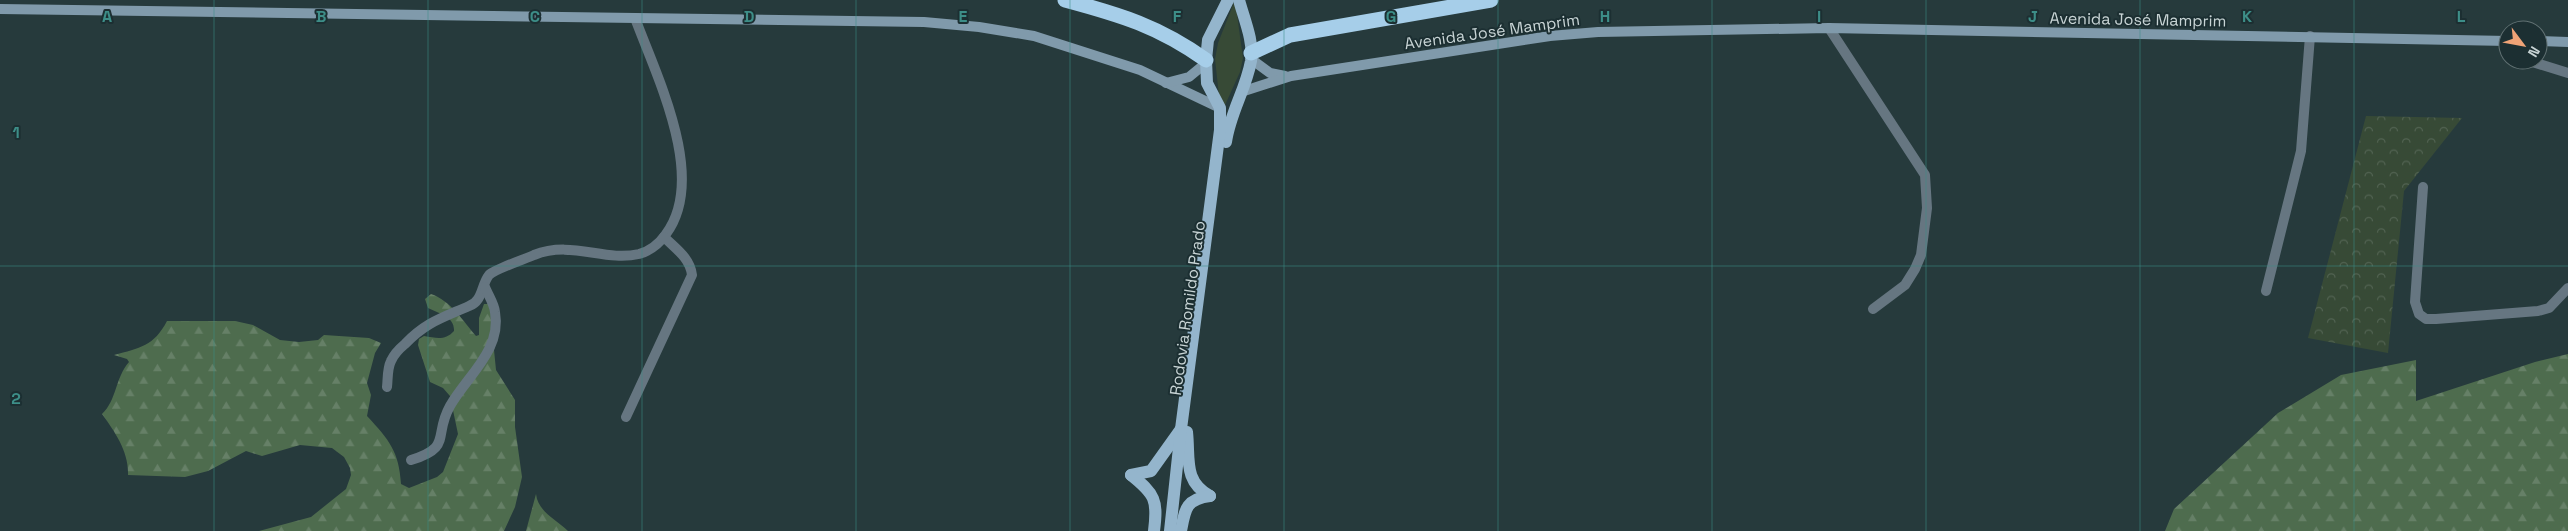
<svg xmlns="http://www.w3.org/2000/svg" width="2568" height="531" font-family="'Space Grotesk',sans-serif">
	<defs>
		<pattern id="forest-firs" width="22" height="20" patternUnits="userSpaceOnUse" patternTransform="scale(1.25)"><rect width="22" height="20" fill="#4e6c4e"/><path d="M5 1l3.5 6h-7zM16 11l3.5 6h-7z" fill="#668067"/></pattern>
		<pattern id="park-crowns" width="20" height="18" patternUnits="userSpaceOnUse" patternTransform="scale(1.25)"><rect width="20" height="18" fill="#374a36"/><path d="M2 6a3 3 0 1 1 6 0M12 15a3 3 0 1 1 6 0" fill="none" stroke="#526352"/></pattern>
	</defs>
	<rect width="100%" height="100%" fill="#263a3c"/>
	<path fill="#374a36" d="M1235 0 1243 58 1240 72 1221 114 1215 59 1218 43Z"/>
	<g fill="url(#forest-firs)">
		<path d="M431 294C450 300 464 322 476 336L479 335V318L484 304H488L500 316 494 350 496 370 515 400V427L522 477 515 507 504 531H259L311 517 346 489 351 475 350 468 344 457 332 448 300 445 262 456 246 451 208 471 185 477 128 475C129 452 115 432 102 414 117 400 115 378 129 362L127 359 114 355C140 348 154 346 167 321H235L253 325 280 340 299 342 318 340 324 335 369 338 381 343 375 353 367 383 371 395 367 416C389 440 399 451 401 484L409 488 437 477 443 472 458 434 450 396 443 388 430 382 418 345 419 339 424 336C436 338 445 341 454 331 455 317 440 314 428 308L425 299Z"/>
		<path d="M2568 354V531H2165L2174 509 2278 413 2341 375 2416 360V401L2535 362Z"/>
		<path d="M536 494C538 512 556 519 568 531H526Z"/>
	</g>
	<path fill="url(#park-crowns)" d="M2366 116 2462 118 2404 191 2388 353 2308 338Z"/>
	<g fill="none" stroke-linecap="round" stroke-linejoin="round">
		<g stroke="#667681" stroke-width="10">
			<path d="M1829 28 1925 175 1927 208 1921 255 1915 269 1905 285 1873 309"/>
			<path d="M2526 60 2568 73"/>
			<path d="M2423 187 2415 302 2419 314 2426 319H2436L2538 311 2549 308 2568 288"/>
			<path d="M2266 291 2301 151 2310 36"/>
			<path d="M387 387C388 379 387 369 391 361 394 354 399 349 405 344 426 322 442 318 469 306 483 301 481 285 489 275 495 269 525 259 534 255 572 240 604 262 639 254 650 251 659 244 666 234 708 178 656 75 635 18"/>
			<path d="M626 417 692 275C690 258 676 249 664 237"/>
			<path d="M411 460C453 447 433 436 450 406 467 376 502 350 495 312 494 303 488 295 485 287"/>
		</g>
		<g stroke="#809aab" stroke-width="10">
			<path d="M0 9 924 22 979 27 1034 36 1140 70 1220 108"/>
			<path d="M2538 41 2568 42"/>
			<path d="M1251 59 1270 73 1285 76"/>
			<path d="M1166 83 1189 77 1206 63"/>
			<path d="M1241 92 1291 76 1550 36 1598 32 1829 28 2508 41"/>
		</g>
		<g stroke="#94b5cc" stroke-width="12">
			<path d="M1226 142C1230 113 1246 89 1251 61 1254 41 1244 19 1239 0"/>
			<path d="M1187 432C1190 459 1183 481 1210 496"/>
			<path d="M1131 475 1151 471 1181 429"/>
			<path d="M1131 475C1155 494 1158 500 1154 531"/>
			<path d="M1170 531 1181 429 1220 130V108L1207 83 1206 60 1208 40 1228 0"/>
			<path d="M1181 531C1185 509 1186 499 1210 496"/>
		</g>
		<g stroke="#a6cee9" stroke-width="15">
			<path d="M1065 0C1121 15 1158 26 1206 60"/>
			<path d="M1251 53 1290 35 1491 0"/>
		</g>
	</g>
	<path fill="none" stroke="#3d8e88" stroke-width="1" stroke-opacity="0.55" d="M214 0V531M428 0V531M642 0V531M856 0V531M1070 0V531M1284 0V531M1498 0V531M1712 0V531M1926 0V531M2140 0V531M2354 0V531M0 266H2568"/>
	<g text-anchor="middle" stroke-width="4" stroke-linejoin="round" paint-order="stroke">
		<g font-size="16" fill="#c8d4d5" stroke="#1c2f32">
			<text transform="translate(2138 19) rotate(1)" y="6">Avenida José Mamprim</text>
			<text transform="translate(1492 31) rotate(-8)" y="6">Avenida José Mamprim</text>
			<text transform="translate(1187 308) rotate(-82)" y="6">Rodovia Romildo Prado</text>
		</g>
	</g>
	<g font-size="16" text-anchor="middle" font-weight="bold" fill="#3d8e88" stroke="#1c2f32" stroke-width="4" stroke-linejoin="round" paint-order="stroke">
		<text x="107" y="22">A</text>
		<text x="321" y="22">B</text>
		<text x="535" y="22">C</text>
		<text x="749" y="22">D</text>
		<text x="963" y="22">E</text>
		<text x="1177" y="22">F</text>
		<text x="1391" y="22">G</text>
		<text x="1605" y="22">H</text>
		<text x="1819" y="22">I</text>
		<text x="2033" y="22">J</text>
		<text x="2247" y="22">K</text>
		<text x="2461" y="22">L</text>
		<text x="16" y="138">1</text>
		<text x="16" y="404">2</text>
	</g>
	<g transform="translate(2523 45) rotate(122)"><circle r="24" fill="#1c2f32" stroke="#617173"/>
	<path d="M0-4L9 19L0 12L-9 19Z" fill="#efa377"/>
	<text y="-8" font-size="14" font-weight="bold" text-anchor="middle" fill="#c8d4d5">N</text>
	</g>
</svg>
